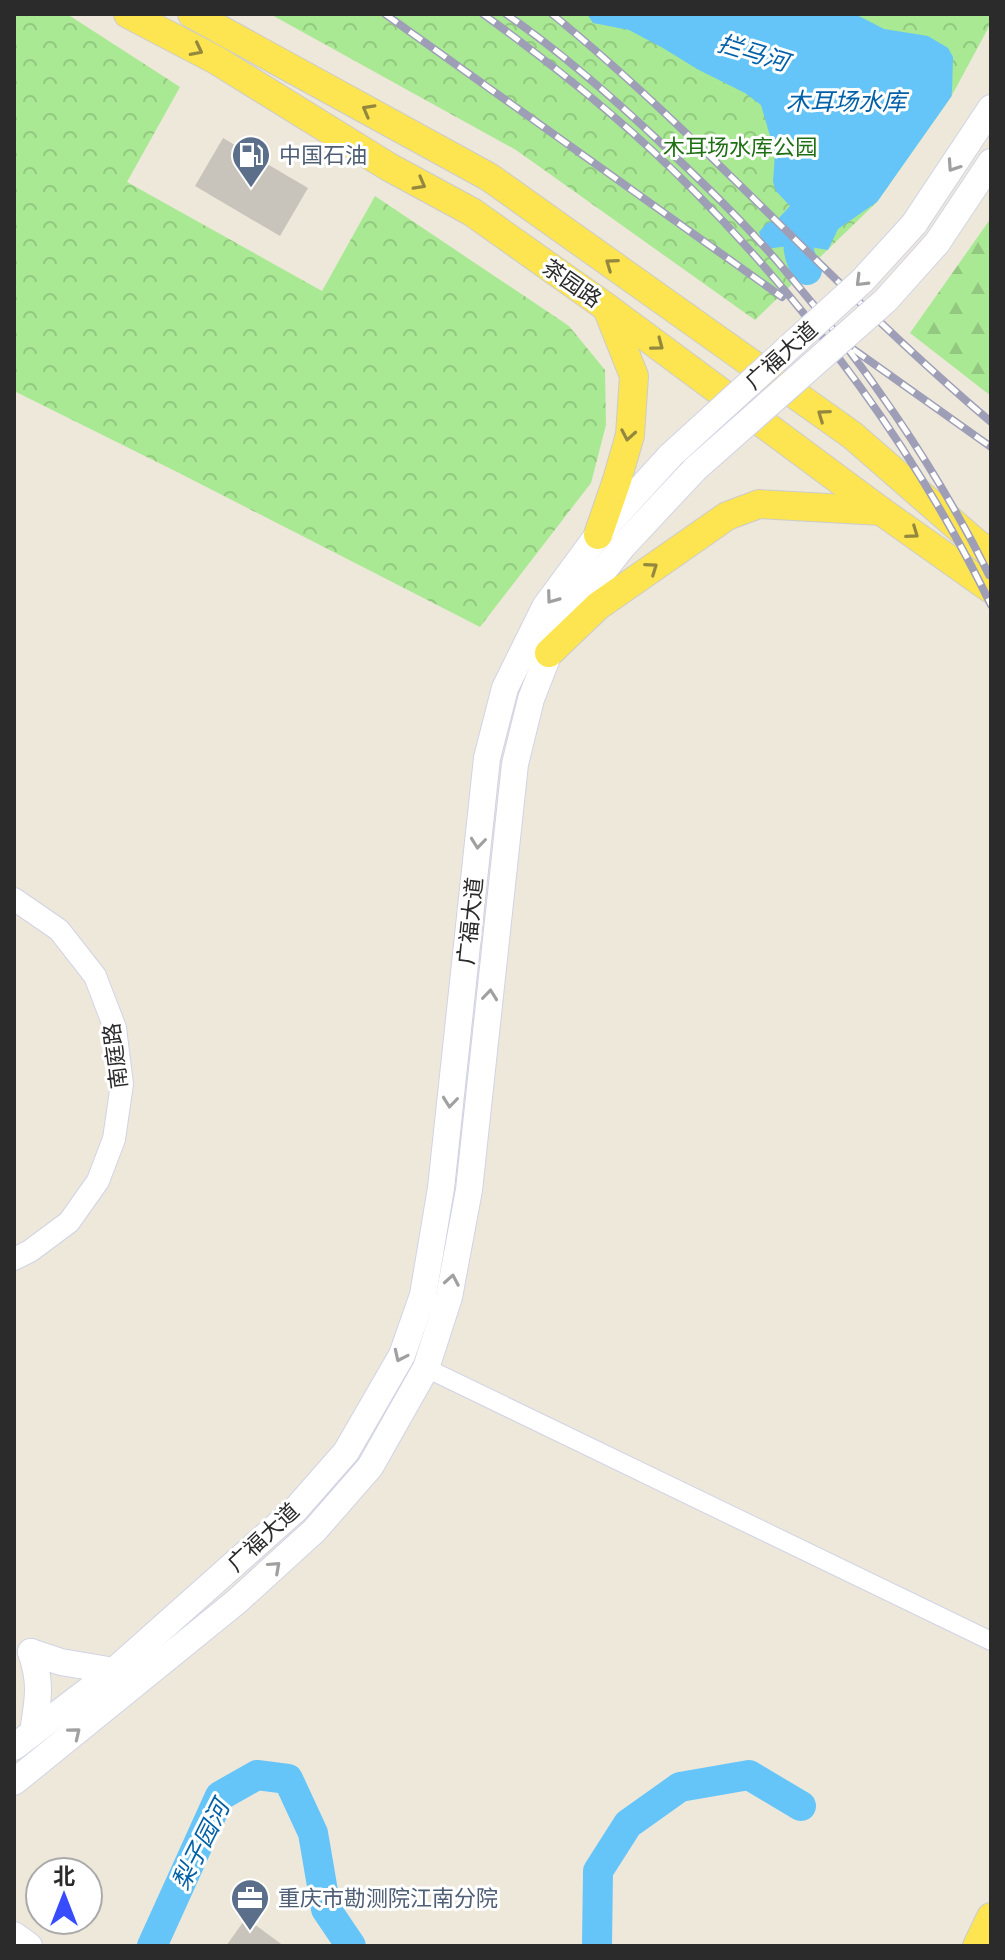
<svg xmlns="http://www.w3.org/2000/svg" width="1005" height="1960" font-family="Jost,'Noto Sans SC',sans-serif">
	<defs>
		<pattern id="forest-firs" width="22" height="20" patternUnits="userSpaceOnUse" patternTransform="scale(2)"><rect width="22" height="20" fill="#a9e993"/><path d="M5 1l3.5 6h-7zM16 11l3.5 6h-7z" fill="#92c87f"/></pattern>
		<pattern id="park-crowns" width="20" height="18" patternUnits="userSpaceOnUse" patternTransform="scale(2)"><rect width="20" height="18" fill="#a9e993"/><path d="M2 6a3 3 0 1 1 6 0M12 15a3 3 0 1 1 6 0" fill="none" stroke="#92c87f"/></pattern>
	</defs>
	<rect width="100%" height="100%" fill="#eee8db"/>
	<path fill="url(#forest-firs)" d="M991 218V396L910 333Z"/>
	<g fill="url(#park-crowns)">
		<path d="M14 14H67L180 87 127 182 322 291 375 196 569 326 605 370 606 425 591 483 480 627 181 474 14 391Z"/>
		<path d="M270 14H991V23L951 97 877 202 755 320 516 150Z"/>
	</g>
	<path fill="#65c5f9" d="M587 14H855L884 29 928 36 948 48 953 57 952 92 951 97 877 202 838 229 828 250 798 245 765 249 759 232 767 223 777 220 790 206 776 191 773 182 775 153 761 105 745 93 697 69 663 48 629 30 593 23Z"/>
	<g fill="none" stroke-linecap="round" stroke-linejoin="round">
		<g stroke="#65c5f9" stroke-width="30">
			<path d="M807 270C791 246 801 231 808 205"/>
			<path d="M152 1946 220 1796 257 1775 288 1779 313 1833 326 1909 351 1946"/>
			<path d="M597 1946 598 1871 628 1824 680 1787 749 1775 801 1806"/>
		</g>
	</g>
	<g fill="#c9c4bb">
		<path d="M223 138 308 188 280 236 195 186Z"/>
		<path d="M246 1918 284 1946H226Z"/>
	</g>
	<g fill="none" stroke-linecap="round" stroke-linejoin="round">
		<g stroke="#d1d3e5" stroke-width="20">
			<path id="minor" d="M426 1368 991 1641"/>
		</g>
		<g stroke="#d1d3e5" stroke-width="24">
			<path id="tertiary" d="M14 899 59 930 95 976 115 1028 122 1084 114 1139 98 1181 69 1222 30 1251 14 1259"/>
		</g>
		<g stroke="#d1d3e5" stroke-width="28">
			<g id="secondary">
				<path d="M914 224 991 108"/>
				<path d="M937 243 991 162"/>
				<path d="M31 1652 61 1662 114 1671"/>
				<path d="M31 1652C42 1684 38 1700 33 1732"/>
				<path d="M14 1747 114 1671 296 1509 346 1452 402 1355 423 1295 441 1188 487 758 505 688 545 607 598 535 671 455"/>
				<path d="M14 1782 236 1602 314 1531 370 1467 426 1368 449 1297 469 1190 515 764 531 699 549 653 570 613 623 546 695 469"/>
				<path d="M14 1935 29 1946"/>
			</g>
		</g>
		<g stroke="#ccc" stroke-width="30">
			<g id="primary">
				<path d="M128 14 216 60 389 167 472 212 606 307 881 511 991 589"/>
				<path d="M192 14 489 177 852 435 975 542 991 553"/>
				<path d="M598 535 617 480 630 435 634 376 607 308"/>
				<path d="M549 653 598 606 727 516 759 504 881 511"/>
				<path d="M977 1946 991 1917"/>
			</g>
		</g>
		<use href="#minor" stroke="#fff" stroke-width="18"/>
		<use href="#tertiary" stroke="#fff" stroke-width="22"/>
		<use href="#secondary" stroke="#fff" stroke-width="26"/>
		<use href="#primary" stroke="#fde451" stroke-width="28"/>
		<g stroke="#9e9fb7" stroke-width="8">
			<g id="rail">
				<path d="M385 14 782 297"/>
				<path d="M483 14C556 67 628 124 692 189 812 310 917 452 991 605"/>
				<path d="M506 14C561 52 611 96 660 142 702 182 745 223 783 268 860 358 937 468 989 575"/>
				<path d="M552 14C707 140 838 293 991 422"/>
				<path d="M853 349 991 447"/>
			</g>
		</g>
		<use href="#rail" stroke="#fff" stroke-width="5" stroke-dasharray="15" stroke-linecap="butt"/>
		<g stroke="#d1d3e5" stroke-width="28" stroke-linecap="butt">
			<g id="secondary-bridge">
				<path d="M671 455 862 281 914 224"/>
				<path d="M695 469 886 300 937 243"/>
			</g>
		</g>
		<use href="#secondary-bridge" stroke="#fff" stroke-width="26"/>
	</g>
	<defs><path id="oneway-chevron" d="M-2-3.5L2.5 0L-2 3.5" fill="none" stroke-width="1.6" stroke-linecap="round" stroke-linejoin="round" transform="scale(2)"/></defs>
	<g stroke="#94883e">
		<use href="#oneway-chevron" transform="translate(197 50) rotate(27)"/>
		<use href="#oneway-chevron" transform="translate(368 110) rotate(-151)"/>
		<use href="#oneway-chevron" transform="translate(420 184) rotate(29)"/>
		<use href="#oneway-chevron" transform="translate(611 264) rotate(-145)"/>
		<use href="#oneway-chevron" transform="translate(658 345) rotate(37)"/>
		<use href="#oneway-chevron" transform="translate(823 415) rotate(-145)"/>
		<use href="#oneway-chevron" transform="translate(628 435) rotate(100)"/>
		<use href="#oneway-chevron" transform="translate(913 533) rotate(35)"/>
		<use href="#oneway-chevron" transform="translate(652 568) rotate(-35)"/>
	</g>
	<g stroke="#a0a0a0">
		<use href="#oneway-chevron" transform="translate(953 166) rotate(124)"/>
		<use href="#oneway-chevron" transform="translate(861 281) rotate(135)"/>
		<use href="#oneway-chevron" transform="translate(552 598) rotate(126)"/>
		<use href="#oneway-chevron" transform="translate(478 843) rotate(96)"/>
		<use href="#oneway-chevron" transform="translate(490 995) rotate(-84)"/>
		<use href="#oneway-chevron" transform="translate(450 1102) rotate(96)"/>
		<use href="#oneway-chevron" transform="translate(452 1280) rotate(-80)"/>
		<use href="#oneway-chevron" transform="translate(400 1356) rotate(115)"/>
		<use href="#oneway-chevron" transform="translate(275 1567) rotate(-42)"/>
		<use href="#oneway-chevron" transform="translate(75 1733) rotate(-39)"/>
	</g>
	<defs>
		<g id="fuel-pin" transform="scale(2)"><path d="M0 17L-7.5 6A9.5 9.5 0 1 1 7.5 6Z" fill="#5c6f8a" stroke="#fff"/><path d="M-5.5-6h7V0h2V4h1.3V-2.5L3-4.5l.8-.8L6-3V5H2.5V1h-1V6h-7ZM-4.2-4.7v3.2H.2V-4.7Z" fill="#fff"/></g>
		<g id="office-pin" transform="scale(2)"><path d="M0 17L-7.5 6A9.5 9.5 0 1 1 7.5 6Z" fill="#5c6f8a" stroke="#fff"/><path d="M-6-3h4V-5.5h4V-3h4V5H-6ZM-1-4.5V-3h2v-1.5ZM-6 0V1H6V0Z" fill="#fff"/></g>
	</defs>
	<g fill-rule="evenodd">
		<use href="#fuel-pin" x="251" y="155"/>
		<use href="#office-pin" x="250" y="1898"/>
	</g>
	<g text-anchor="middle" stroke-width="6" stroke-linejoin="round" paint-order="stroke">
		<g font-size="22" fill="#1f6f14" stroke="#fff">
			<text x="740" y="155">木耳场水库公园</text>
		</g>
		<g font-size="22" fill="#4e5e75" stroke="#fff" text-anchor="start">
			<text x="279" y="163">中国石油</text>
			<text x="278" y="1906">重庆市勘测院江南分院</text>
		</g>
		<g font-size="22" fill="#2b2b2b" stroke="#fff">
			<text transform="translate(572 283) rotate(35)" y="8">茶园路</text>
			<text transform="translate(781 355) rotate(-42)" y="8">广福大道</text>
			<text transform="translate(470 921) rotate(-84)" y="8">广福大道</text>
			<text transform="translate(115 1056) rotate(-97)" y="8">南庭路</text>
			<text transform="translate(263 1537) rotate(-43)" y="8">广福大道</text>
		</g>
		<g font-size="24" font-style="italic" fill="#0160a8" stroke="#fff">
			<text transform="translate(753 53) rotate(17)" y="8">拦马河</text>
			<text x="846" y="110">木耳场水库</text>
			<text transform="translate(201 1845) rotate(-63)" y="8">梨子园河</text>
		</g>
	</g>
	<rect width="1005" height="1960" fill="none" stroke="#2b2b2b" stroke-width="32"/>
	<g transform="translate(64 1896)"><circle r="38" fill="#ffffff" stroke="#aaaaaa" stroke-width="2"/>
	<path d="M0-6L14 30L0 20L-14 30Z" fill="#374cff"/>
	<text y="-12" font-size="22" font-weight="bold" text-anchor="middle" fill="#2b2b2b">北</text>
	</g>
</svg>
